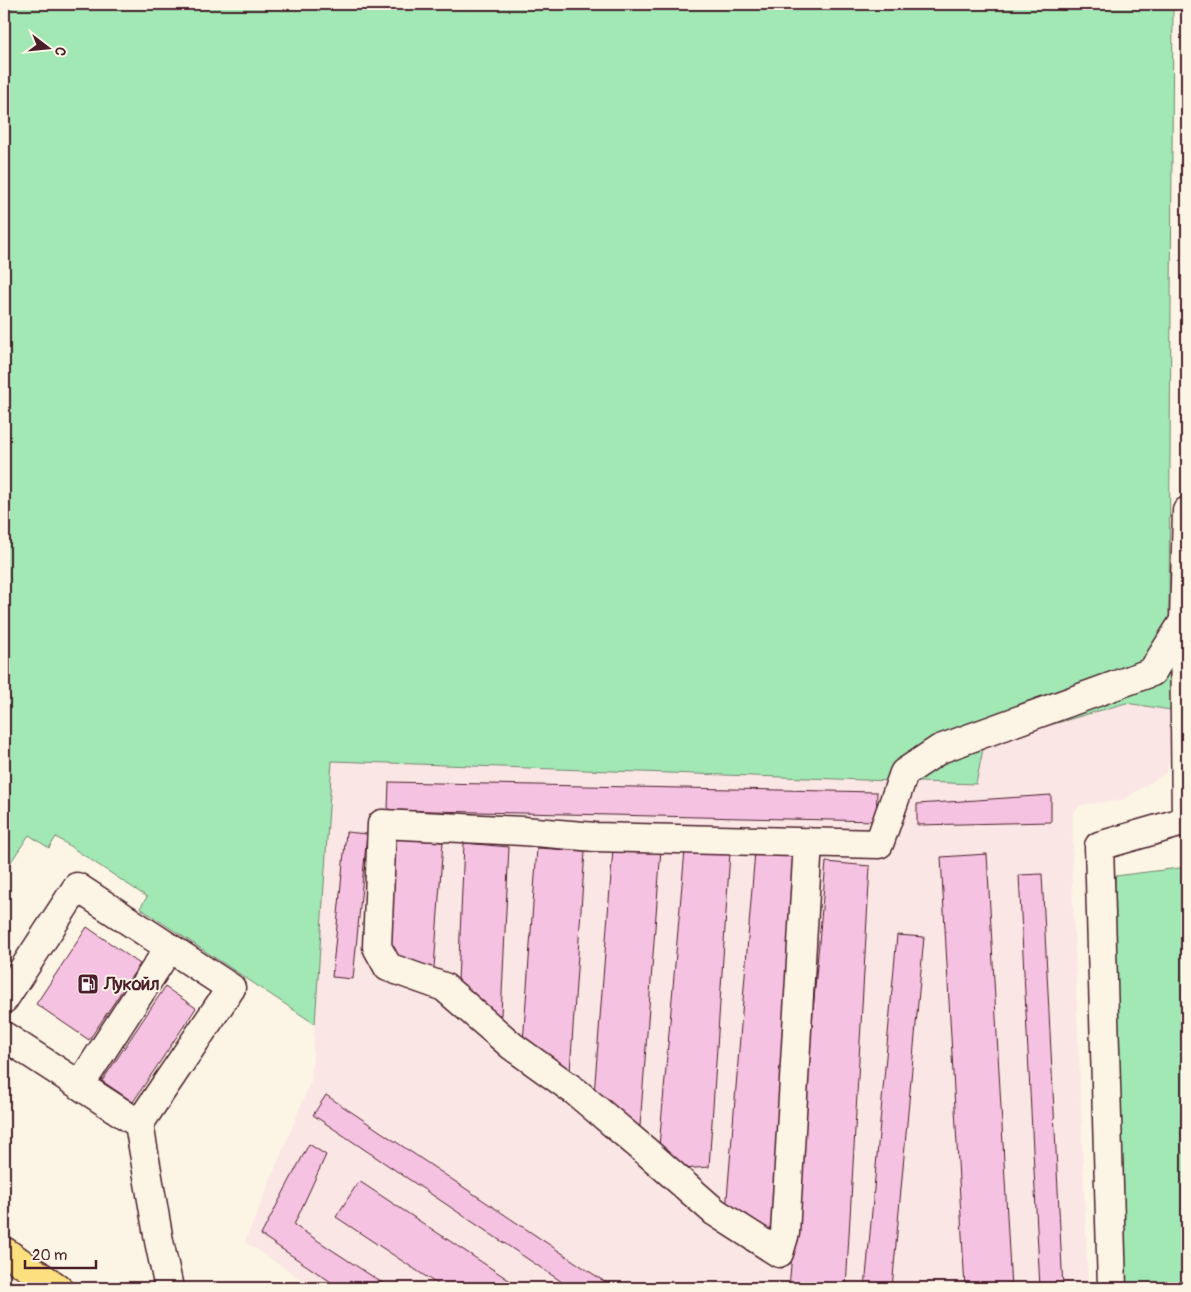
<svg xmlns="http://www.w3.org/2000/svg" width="1191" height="1292" font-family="Pangolin,sans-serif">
	<rect width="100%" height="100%" fill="#fcf5e5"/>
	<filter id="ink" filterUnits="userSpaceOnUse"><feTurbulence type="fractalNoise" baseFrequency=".02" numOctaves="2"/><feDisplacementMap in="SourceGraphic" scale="10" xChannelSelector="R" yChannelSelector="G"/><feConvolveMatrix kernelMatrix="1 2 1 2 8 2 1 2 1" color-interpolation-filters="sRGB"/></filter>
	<g filter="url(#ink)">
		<path fill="#fae6e4" d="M1126 703 1177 711 1167 772 1123 800 1081 805 1073 813 1072 882 1088 1288H314L245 1242 311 1081 332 761 975 784 983 744Z"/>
		<g fill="#a1e8b5" stroke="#768470">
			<path d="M4 4H1173L1169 610 1177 711 1126 703 984 744 976 784 332 761 315 1024 140 908 147 897 56 837 49 848 29 835 4 872Z"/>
			<path d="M1187 867V1288H1122L1115 876Z"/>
		</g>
		<g fill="#f5c2e1" stroke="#4a1f2b">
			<path d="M389 782 877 792 876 821 388 810Z"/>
			<path d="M1051 795V822L917 825V804Z"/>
			<path d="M346 832 367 834 353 979 332 977Z"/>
			<path d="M396 839 443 842 434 968 400 962 387 942Z"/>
			<path d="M464 843 509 847 501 1015 483 1012 458 982Z"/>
			<path d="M537 848 585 851 570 1072 523 1043Z"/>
			<path d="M613 849H661L640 1126 620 1119 594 1095Z"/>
			<path d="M685 850 730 853 709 1167 683 1169 659 1147Z"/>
			<path d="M755 851 800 853 773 1233 726 1211Z"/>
			<path d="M987 854 1011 1288H965L941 857Z"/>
			<path d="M826 862 870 866 846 1288H789Z"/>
			<path d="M1042 874 1063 1288H1040L1019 875Z"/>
			<path d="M87 927 140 964 89 1040 36 1004Z"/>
			<path d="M897 935 924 937 892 1288H865Z"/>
			<path d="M165 987 196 1008 133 1102 102 1081Z"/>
			<path d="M326 1095 614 1288H571L313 1115Z"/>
			<path d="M309 1144 326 1155 294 1225 390 1288H340L261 1235Z"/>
			<path d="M359 1181 521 1288H443L336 1217Z"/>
		</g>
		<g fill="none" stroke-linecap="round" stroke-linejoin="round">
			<g stroke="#4a1f2b" stroke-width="31">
				<g id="minor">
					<path d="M1187 511 1184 621 1186 821H1187"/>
					<path d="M808 842 785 1233 779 1253 715 1212 648 1153 576 1092 512 1046 444 987 388 967 377 947 382 824 523 831 595 837 879 844 904 773 940 749 1152 672 1184 621"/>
					<path d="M4 999 77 887 231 988 139 1124"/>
					<path d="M4 1036 139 1124 159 1241 169 1288"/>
					<path d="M80 1085 169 948"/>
					<path d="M1112 1288 1099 846 1186 821"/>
				</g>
			</g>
			<g stroke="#4a1f2b" stroke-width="31">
				<path id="highway" d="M4 1251 58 1288"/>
			</g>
			<use href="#minor" stroke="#fcf5e5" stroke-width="28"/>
			<use href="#highway" stroke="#fce080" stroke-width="28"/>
		</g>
	</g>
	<defs>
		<g id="fuel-square" transform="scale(1.125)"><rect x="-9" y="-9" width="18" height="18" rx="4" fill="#4a1f2b" stroke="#fcf5e5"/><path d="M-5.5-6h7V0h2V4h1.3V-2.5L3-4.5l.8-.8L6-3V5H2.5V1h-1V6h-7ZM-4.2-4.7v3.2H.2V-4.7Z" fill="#fff"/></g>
	</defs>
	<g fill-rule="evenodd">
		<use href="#fuel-square" x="88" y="984"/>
	</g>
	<g text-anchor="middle" stroke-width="4" stroke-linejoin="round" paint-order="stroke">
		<g font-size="18" font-weight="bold" fill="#4a1f2b" stroke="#fcf5e5" text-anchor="start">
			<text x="104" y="990">Лукойл</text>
		</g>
	</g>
	<rect width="1191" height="1292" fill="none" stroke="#fcf5e5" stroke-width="20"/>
	<rect x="10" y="10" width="1171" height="1272" fill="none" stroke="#4a1f2b" stroke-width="2" filter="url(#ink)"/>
	<g transform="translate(48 48) rotate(106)" stroke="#fcf5e5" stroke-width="4" paint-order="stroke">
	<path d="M0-4L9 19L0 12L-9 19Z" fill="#4a1f2b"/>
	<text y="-8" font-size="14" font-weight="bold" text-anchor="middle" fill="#4a1f2b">С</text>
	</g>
	<path d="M25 1260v8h71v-8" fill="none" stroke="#4a1f2b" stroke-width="2.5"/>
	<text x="32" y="1260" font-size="15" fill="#4a1f2b" stroke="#fcf5e5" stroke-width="4" paint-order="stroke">20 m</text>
</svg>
